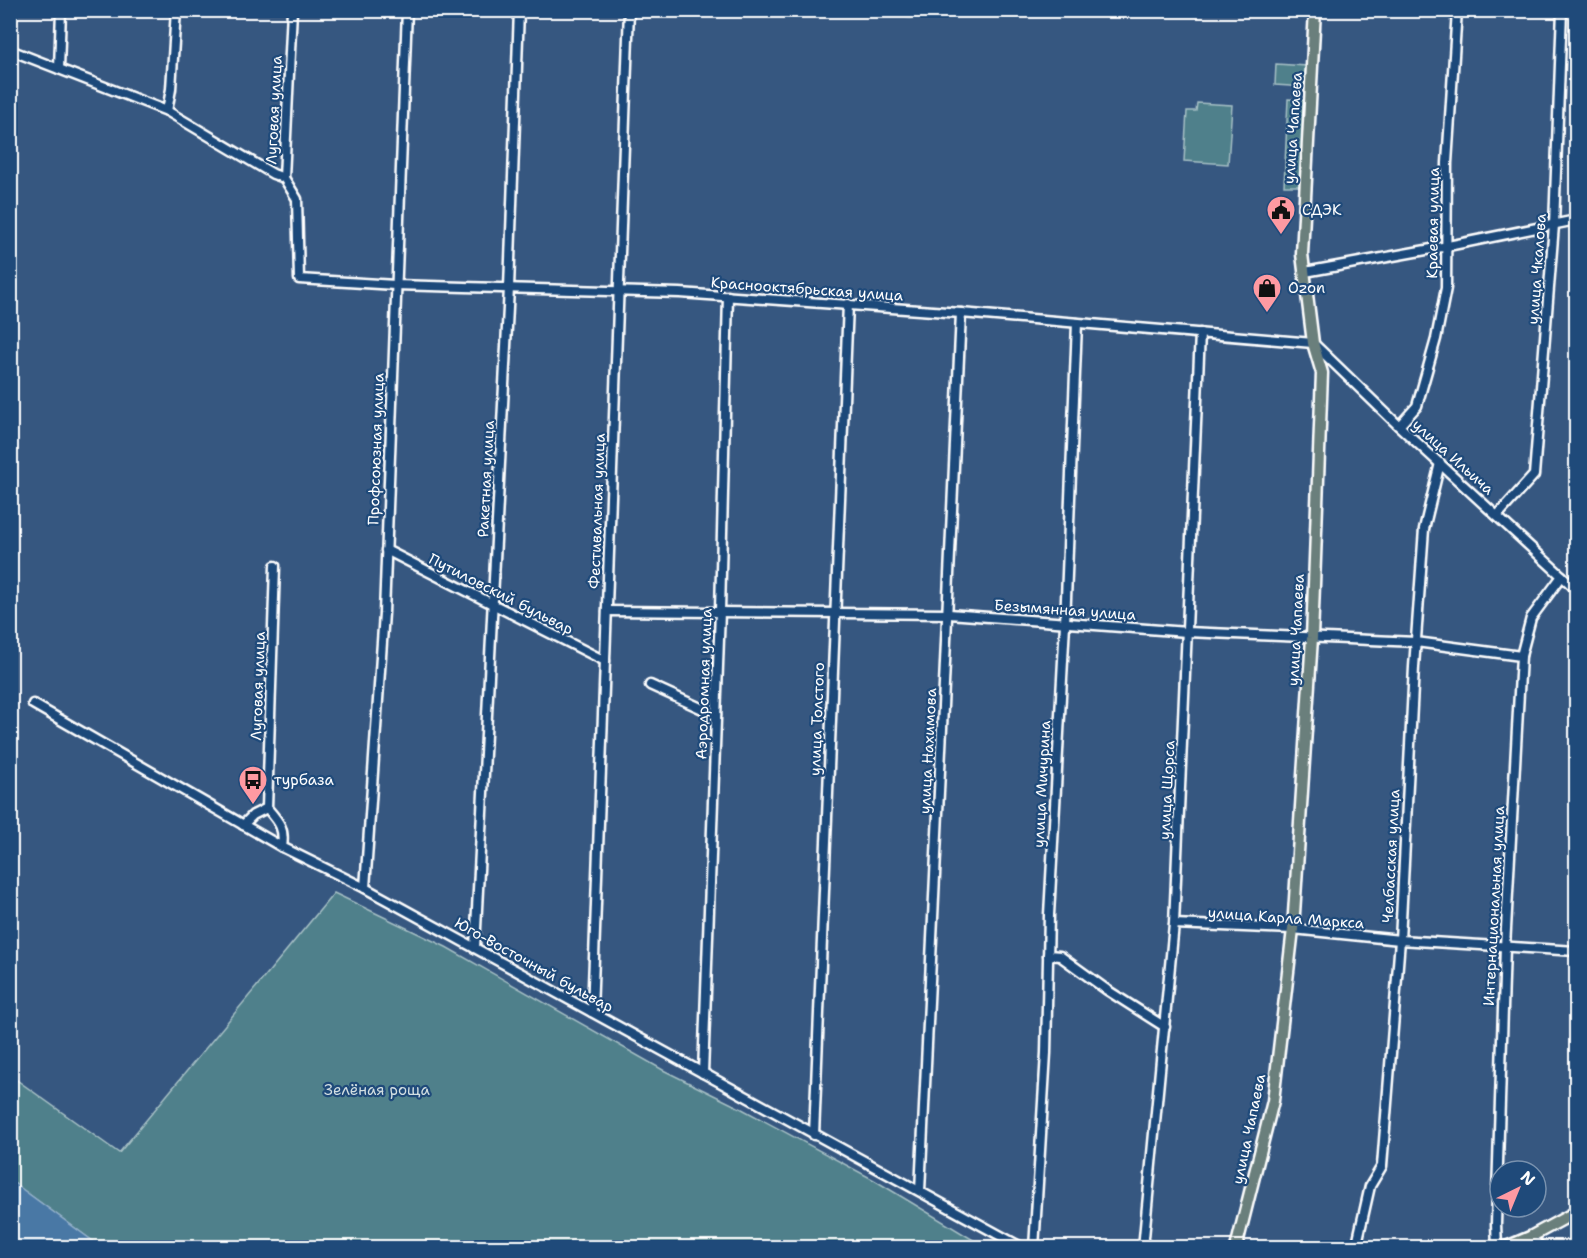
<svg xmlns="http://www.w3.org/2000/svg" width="1587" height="1258" font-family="'Shantell Sans',sans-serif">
	<rect width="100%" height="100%" fill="#365780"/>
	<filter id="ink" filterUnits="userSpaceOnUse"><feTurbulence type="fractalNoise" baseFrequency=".0167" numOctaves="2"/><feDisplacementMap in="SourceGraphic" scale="12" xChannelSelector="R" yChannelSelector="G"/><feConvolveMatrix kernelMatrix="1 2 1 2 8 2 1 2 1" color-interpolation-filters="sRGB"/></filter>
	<g filter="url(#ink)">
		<g fill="#4f808b" stroke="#a7c0c5" stroke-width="1.5">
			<path d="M884 11H912L911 18 884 15Z"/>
			<path d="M1276 64 1307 66 1306 87 1275 85Z"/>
			<path d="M1288 99 1304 100 1300 186H1284Z"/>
			<path d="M1197 103 1232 105 1228 164 1184 161 1187 111H1196Z"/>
			<path d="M334 893 446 947 663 1070 742 1109 874 1180 985 1247H101L11 1181V1076L119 1153Z"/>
		</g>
		<path fill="#4878a5" stroke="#91aec9" stroke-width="1.5" d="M10 1181H11L101 1247H11Z"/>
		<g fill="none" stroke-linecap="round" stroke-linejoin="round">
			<g stroke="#fff" stroke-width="13">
				<g id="minor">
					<path d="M292 10 284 178 297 199 299 279 395 285 680 293 961 313 1313 343 1399 426 1576 589"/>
					<path d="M10 50 167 111 273 174 284 178"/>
					<path d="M59 69 61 10"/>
					<path d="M167 111 171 89 176 10"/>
					<path d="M1305 272 1448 246 1576 220"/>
					<path d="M1399 426 1417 406 1436 339 1446 288 1447 163 1457 10"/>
					<path d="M1497 516 1534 475 1554 225 1562 10"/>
					<path d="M386 550 605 661"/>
					<path d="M275 566 267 808C279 822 285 828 282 847"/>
					<path d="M607 611 949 614 1187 632 1416 642 1521 656"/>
					<path d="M650 685 716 715"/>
					<path d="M33 704 282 847 365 888 1023 1248"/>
					<path d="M243 825 253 815 267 808"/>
					<path d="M365 888 384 613 407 10"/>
					<path d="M1174 924 1293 929 1400 940 1576 951"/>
					<path d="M475 948 509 288 519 10"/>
					<path d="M1048 955 1060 956 1107 990 1165 1027"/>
					<path d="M592 1012 629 10"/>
					<path d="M703 1073 720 611 728 296"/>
					<path d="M814 1135 848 304"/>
					<path d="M920 1191C933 898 949 606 961 313"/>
					<path d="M1530 1237 1542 1248"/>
					<path d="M1034 1248 1046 1053 1049 915 1065 624 1077 323"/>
					<path d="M1143 1248 1174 924 1200 333"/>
					<path d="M1356 1248 1370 1186 1382 1166 1400 940 1414 667 1424 529 1440 463"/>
					<path d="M1497 1248 1496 1224 1505 947 1521 656 1531 618 1562 576"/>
				</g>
			</g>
			<g stroke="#fff" stroke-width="15">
				<g id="major">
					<path d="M1236 1248 1273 1101 1293 929 1312 638 1322 373 1313 343 1302 254 1315 10"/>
					<path d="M1504 1248 1530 1237 1576 1212"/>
				</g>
			</g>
			<use href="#minor" stroke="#1f4a7a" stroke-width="8"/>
			<use href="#major" stroke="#6b7f7c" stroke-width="10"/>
		</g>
	</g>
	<defs>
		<g id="civic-pin" transform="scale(1.5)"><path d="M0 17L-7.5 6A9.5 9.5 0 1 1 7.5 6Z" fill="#ff9aa2" stroke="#1f4a7a"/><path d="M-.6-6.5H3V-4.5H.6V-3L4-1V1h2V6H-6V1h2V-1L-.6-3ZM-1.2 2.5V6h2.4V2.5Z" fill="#111"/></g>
		<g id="shop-pin" transform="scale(1.5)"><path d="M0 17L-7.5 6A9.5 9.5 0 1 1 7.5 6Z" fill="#ff9aa2" stroke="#1f4a7a"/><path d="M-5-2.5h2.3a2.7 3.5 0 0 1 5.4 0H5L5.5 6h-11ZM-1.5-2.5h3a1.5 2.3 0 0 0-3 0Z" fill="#111"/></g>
		<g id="bus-pin" transform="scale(1.5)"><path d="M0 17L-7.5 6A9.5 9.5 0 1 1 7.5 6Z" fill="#ff9aa2" stroke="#1f4a7a"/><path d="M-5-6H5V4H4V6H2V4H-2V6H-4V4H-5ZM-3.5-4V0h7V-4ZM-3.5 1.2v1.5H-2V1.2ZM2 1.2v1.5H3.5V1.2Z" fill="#111"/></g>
	</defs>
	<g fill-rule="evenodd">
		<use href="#civic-pin" x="1281" y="210"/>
		<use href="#shop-pin" x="1267" y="288"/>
		<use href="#bus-pin" x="253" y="780"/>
	</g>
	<g text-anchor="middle" stroke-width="4.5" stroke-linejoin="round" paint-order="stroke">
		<g font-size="15" fill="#fff" stroke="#1f4a7a">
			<text transform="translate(274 110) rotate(-87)" y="5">Луговая улица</text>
			<text transform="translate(1293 128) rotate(-86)" y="5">улица Чапаева</text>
			<text transform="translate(1433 223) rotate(-89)" y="5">Краевая улица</text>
			<text transform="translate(1537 269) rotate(-86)" y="5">улица Чкалова</text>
			<text transform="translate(807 289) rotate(4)" y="5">Краснооктябрьская улица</text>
			<text transform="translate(376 449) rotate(-88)" y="5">Профсоюзная улица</text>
			<text transform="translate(1453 457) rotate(42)" y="5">улица Ильича</text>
			<text transform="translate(486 479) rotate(-87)" y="5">Ракетная улица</text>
			<text transform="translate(597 511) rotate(-88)" y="5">Фестивальная улица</text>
			<text transform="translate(501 594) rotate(27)" y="5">Путиловский бульвар</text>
			<text transform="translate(1065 610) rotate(4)" y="5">Безымянная улица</text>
			<text transform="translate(1296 630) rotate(-87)" y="5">улица Чапаева</text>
			<text transform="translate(704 684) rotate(-88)" y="5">Аэродромная улица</text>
			<text transform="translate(258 686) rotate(-88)" y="5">Луговая улица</text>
			<text transform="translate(817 719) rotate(-88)" y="5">улица Толстого</text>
			<text transform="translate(928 751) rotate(-87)" y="5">улица Нахимова</text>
			<text transform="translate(1042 784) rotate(-87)" y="5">улица Мичурина</text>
			<text transform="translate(1167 790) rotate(-87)" y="5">улица Щорса</text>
			<text transform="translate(1391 856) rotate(-87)" y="5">Челбасская улица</text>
			<text transform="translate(1494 906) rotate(-87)" y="5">Интернациональная улица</text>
			<text transform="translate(1286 918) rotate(4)" y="5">улица Карла Маркса</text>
			<text transform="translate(534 965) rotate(29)" y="5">Юго-Восточный бульвар</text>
			<text transform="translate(1249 1129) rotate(-78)" y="5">улица Чапаева</text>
		</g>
		<g font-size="15" fill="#fff" stroke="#1f4a7a" text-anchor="start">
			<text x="1302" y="215">СДЭК</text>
			<text x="1288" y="293">Ozon</text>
			<text x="274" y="785">турбаза</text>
		</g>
		<g font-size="15" fill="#d3dfe2" stroke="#1f4a7a">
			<text x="377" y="1095">Зелёная роща</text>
		</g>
	</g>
	<rect width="1587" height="1258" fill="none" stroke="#1f4a7a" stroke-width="36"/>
	<rect x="18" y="18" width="1551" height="1222" fill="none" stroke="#fff" stroke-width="2" filter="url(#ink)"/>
	<g transform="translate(1518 1189) rotate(43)"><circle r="28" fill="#1f4a7a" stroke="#7992af" stroke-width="1.5"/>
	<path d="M0-4.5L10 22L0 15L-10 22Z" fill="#ff9aa2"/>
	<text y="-9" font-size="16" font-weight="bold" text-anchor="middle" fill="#ffffff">N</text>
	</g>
</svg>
